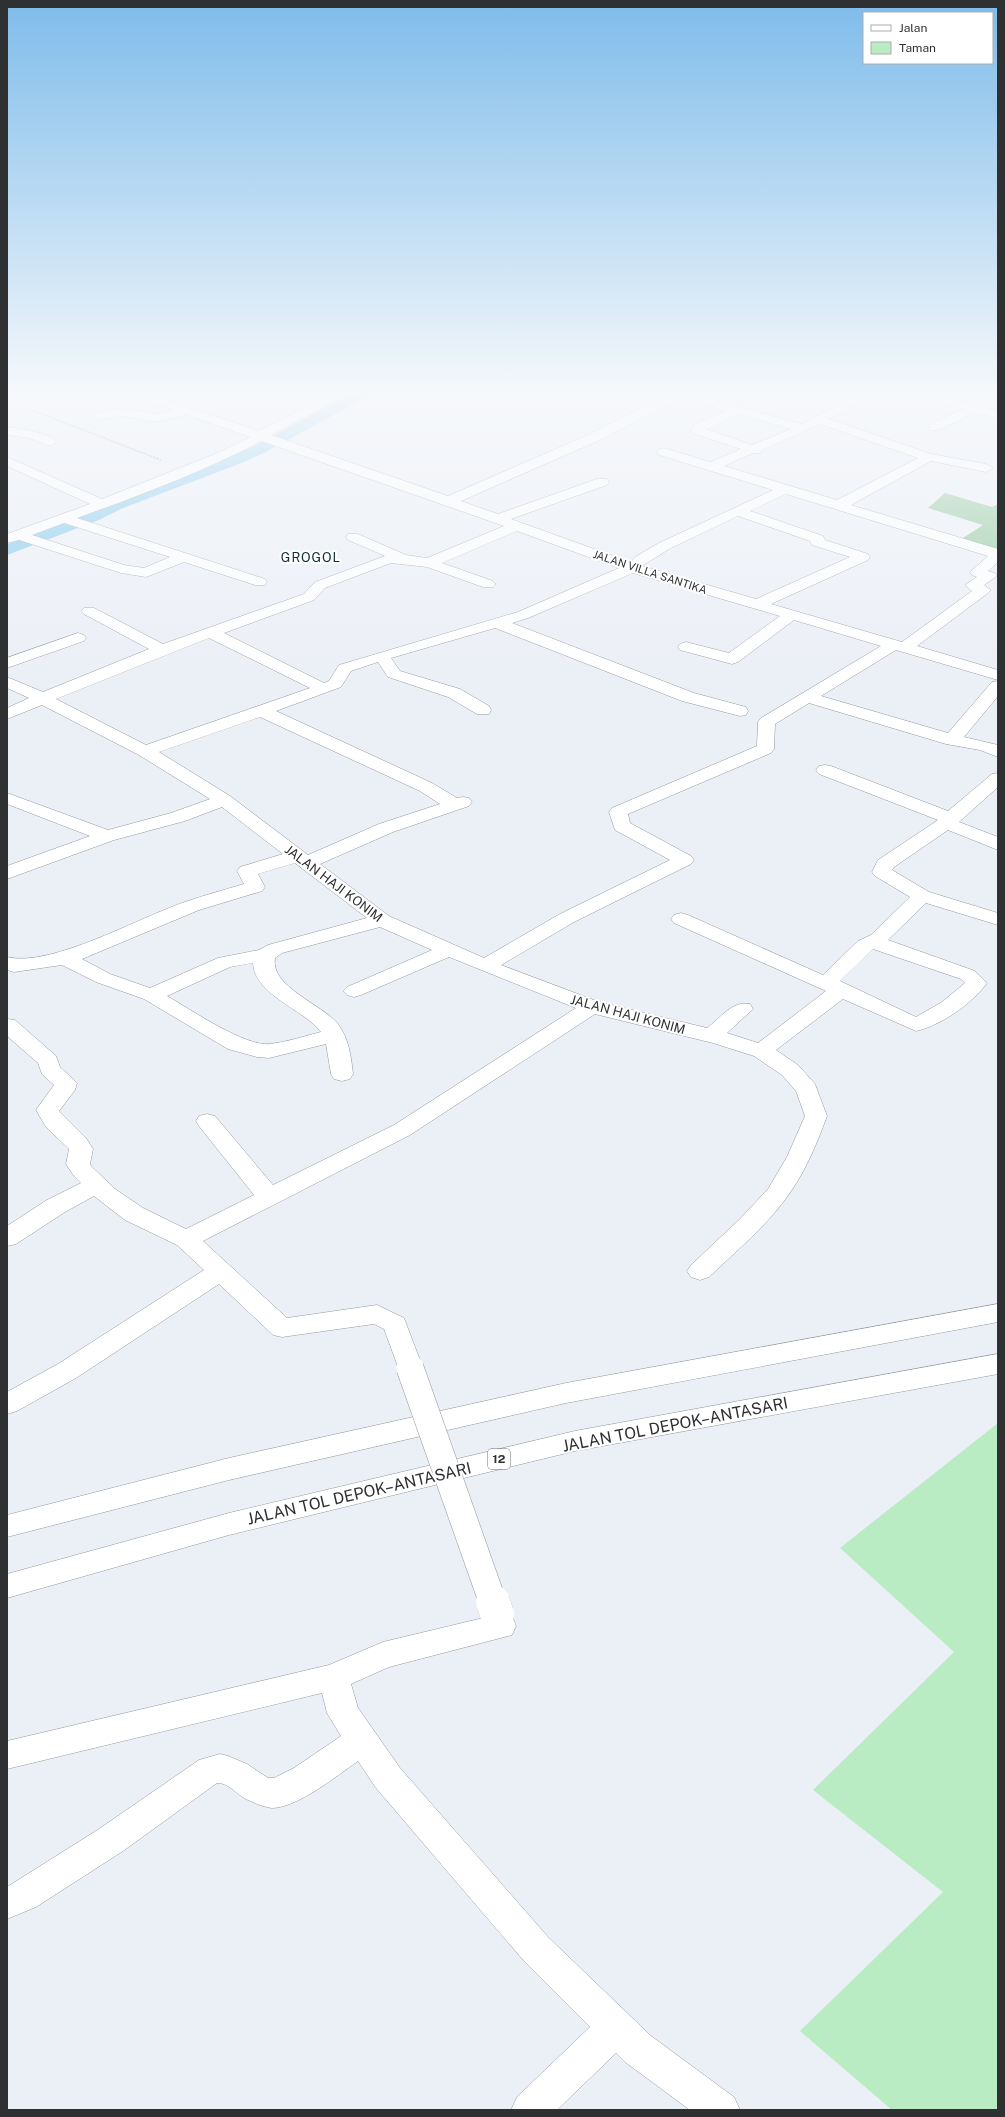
<svg xmlns="http://www.w3.org/2000/svg" width="1005" height="2117" font-family="'Public Sans',sans-serif">
	<rect width="100%" height="100%" fill="#ebeff6"/>
	<path fill="#b9ecc3" d="M998 1423V2110H892L800 2031 943 1892 813 1790 954 1652 840 1548Z"/>
	<path fill="#8bc597" d="M945 493 992 507 998 504V552L960 540 983 525 928 508Z"/>
	<g fill="none" stroke-linecap="round" stroke-linejoin="round">
		<path fill="#7fc7ec" fill-rule="evenodd" d="M350 394H368L366 397 266 452 239 464 123 508 99 520 7 555V544L87 512 111 500 227 458 254 446Z"/>
		<g stroke="#94989f" stroke-width="1">
			<g id="minor">
				<path d="M132 394H149L259 431 330 394H345L343 397 271 435 448 496 590 434 651 403 615 397 613 394H638L662 398 670 394H696L718 401 738 394H755L753 397 731 405 802 424 838 405 801 397 799 394H821L848 399 858 394H873L871 397 829 419 931 454 986 464 993 468 986 472 931 461 851 505 998 549V562L988 571 995 573 997 576 984 585 991 590 988 593 917 646 998 670V680L896 650 821 696 948 733 992 682 998 681V696L964 737 998 745V757L980 750 946 744 809 703 775 724 774 749 771 753 628 814 630 823 691 856 694 860 691 864 574 922 501 965 599 1002 707 1028C720 1019 732 1000 750 1004L753 1009 727 1033 758 1043 826 991 674 923 671 919 674 915 681 913 688 915 823 975 858 941 871 935 910 897 875 876 872 872 878 860 938 820 819 774 816 770 819 766 825 765 831 766 948 811 992 774 998 773V787L959 822 998 837V850L948 830 894 867 892 870 929 892 998 913V925L926 903 888 940 975 971 987 983C973 1003 940 1026 916 1031L843 999 776 1050 798 1065 815 1084 827 1116C816 1146 804 1175 784 1201 763 1229 735 1252 709 1277L700 1280 691 1277 687 1271 691 1265 740 1219 768 1189 787 1157 805 1116 796 1091 782 1075 754 1056 713 1043 595 1014 410 1135 203 1241 287 1318 377 1305 404 1318 423 1368 419 1375 410 1378 401 1375 384 1329 374 1324 282 1337 273 1335 219 1284 76 1378 17 1411 7 1414V1392L58 1364 204 1270 177 1245 125 1220 94 1196 65 1212 16 1244 7 1246V1226L47 1200 81 1183 74 1176 66 1164 69 1149 46 1127 36 1110 54 1085 42 1074 38 1063 7 1036V1019L15 1020 56 1056 60 1067 77 1083 75 1090 59 1111 86 1138 93 1149 90 1164 91 1166 115 1189 143 1208 186 1229 254 1195 199 1126 196 1121 199 1116 207 1114 215 1116 273 1185 394 1125 576 1008 449 957 361 995 354 997 347 995 343 991 347 987 432 950 380 927 282 953 275 958C270 987 322 1004 338 1024 349 1039 351 1056 353 1074L350 1079 342 1081 334 1079 331 1074 326 1044 269 1058 257 1057 228 1049 144 999 96 982 62 965 14 972 7 970V957C51 968 140 917 185 902 205 895 224 890 244 884L237 871 240 867 283 854 222 807 185 821 114 840 7 879V866L90 836 7 804V793L108 830 171 813 210 799 139 755 42 705 7 719V708L29 698 7 688V677L43 692 149 649 84 614 81 611 84 608H94L163 644 304 594 315 582 385 556 348 540 346 537 348 534H358L406 555 427 558 504 526 261 441C203 472 140 495 77 518L265 579 267 582 265 585H255L184 562 146 577 121 573 19 540 7 543V534L90 504 7 466V457L102 499 220 452 250 437 187 415 156 422 122 416 99 420 93 416 95 413 122 408 156 414 174 410 134 397ZM682 397 726 411 693 425 691 430 692 433 741 449 710 462 664 448 659 449 657 452 659 455 773 490 659 543 635 557 630 562 511 519 607 485 609 482 607 479H597L498 514 461 501 600 440ZM739 414 791 429 752 445 706 429ZM820 424 918 458 837 500 724 466 753 453H760L762 450ZM786 494 988 556 970 572 972 575 977 577 965 585 972 591 902 642 771 604 868 560 870 557 868 554 825 540 823 536 750 511ZM738 516 810 541 812 545 850 557 756 599 642 566 669 549ZM64 523 170 557 144 568 124 565 32 535ZM517 531 619 568 518 612 339 665 329 681 324 683 224 633 314 600 325 588 391 563 427 567 483 587H493L496 584 493 581 442 563ZM633 573 780 616 729 653 686 642 680 644 678 647 680 650 732 664 738 662 794 620 881 646 761 718 758 722 757 746 612 808 609 812 615 830 670 860 560 914 484 958 389 916 320 864 393 832 469 806 472 802 469 798 463 797 457 798 432 783 276 711 341 687 351 671 378 662 388 677 448 697 477 714H489L491 710 489 706 460 689 400 671 391 658 495 628 682 701 740 716 746 715 748 711 746 707 694 693 512 623 528 618ZM209 638 310 688 146 745 56 699ZM260 717 420 791 440 804 379 824 308 855 230 796 159 752ZM295 863 367 918 268 945 259 950 218 958 150 988 110 974 82 959 199 910 262 891 265 887 258 874ZM873 949 961 979 965 983 942 1002 916 1017 840 981ZM253 963C254 995 305 1010 321 1032 305 1036 287 1042 270 1044 245 1047 190 1009 167 996L230 967Z"/>
				<path d="M486 394H507L508 396 502 400 488 397Z"/>
				<path d="M917 394H936L998 412V418L975 413 939 430H931L929 427 931 424 963 409 919 397Z"/>
				<path d="M7 427C19 429 49 432 56 442L50 446 29 438 7 435Z"/>
				<path d="M78 633 84 635 86 638 84 641 7 668V658Z"/>
				<path d="M497 1602 508 1605 516 1626 512 1635 389 1667 351 1684 358 1708 400 1768 548 1937 651 2036 734 2097 740 2110H690L625 2062 616 2053 557 2110H511L517 2097 590 2027 524 1961 376 1788 358 1761C338 1775 297 1808 272 1808 264 1807 254 1803 246 1799 237 1795 228 1782 217 1783L123 1851 36 1907 7 1919V1887L99 1829 199 1760 220 1754 228 1756 247 1764 268 1778H274L294 1768 341 1736 327 1713 322 1693 7 1769V1741L329 1665 383 1642 483 1618 482 1614 486 1605Z"/>
			</g>
		</g>
		<g stroke="#94989f" stroke-width="1">
			<g id="highway">
				<path d="M998 1304V1322L566 1403 229 1480 7 1537V1515L229 1458 566 1383Z"/>
				<path d="M998 1354V1374L575 1451 229 1535 7 1598V1574L229 1513 575 1431Z"/>
			</g>
		</g>
		<path stroke="#a4a7ad" stroke-width="1.5" stroke-dasharray="2.5 1" stroke-linecap="butt" d="M29 409 161 460"/>
		<use href="#minor" fill="#fff" fill-rule="evenodd"/>
		<use href="#highway" fill="#fff" fill-rule="evenodd"/>
		<g stroke="#94989f" stroke-width="28" stroke-linecap="butt">
			<path id="minor-bridge-far1" d="M410 1368 493 1603"/>
		</g>
		<g stroke="#94989f" stroke-width="34" stroke-linecap="butt">
			<path id="minor-bridge" d="M493 1602 497 1614"/>
		</g>
		<use href="#minor-bridge-far1" stroke="#fff" stroke-width="27"/>
		<use href="#minor-bridge" stroke="#fff" stroke-width="34"/>
	</g>
	<linearGradient id="sky" x2="0" y2="1"><stop stop-color="#7ebcea"/><stop offset="0.57" stop-color="#f6f8fb"/><stop offset="1" stop-color="#f6f8fb" stop-opacity="0"/></linearGradient>
	<rect width="1005" height="690" fill="url(#sky)"/>
	<g text-anchor="middle" stroke-width="4" stroke-linejoin="round" paint-order="stroke">
		<g font-size="11" fill="#2e3032" stroke="#fff">
			<text transform="translate(650 572) rotate(18)" y="4">JALAN VILLA SANTIKA</text>
		</g>
		<rect fill="#fff" stroke="#6d6e70" stroke-width="1" x="488" y="1449" width="22" height="20" rx="3"/>
		<g font-size="12" font-weight="bold" fill="#2e3032">
			<text x="499" y="1463">12</text>
		</g>
		<g font-size="13" letter-spacing="1" fill="#0f2f37" stroke="#fff">
			<text x="311" y="562">GROGOL</text>
		</g>
		<g font-size="13" fill="#2e3032" stroke="#fff">
			<text transform="translate(334 883) rotate(37)" y="5">JALAN HAJI KONIM</text>
			<text transform="translate(628 1014) rotate(15)" y="5">JALAN HAJI KONIM</text>
		</g>
		<g font-size="16" fill="#2e3032" stroke="#fff">
			<text transform="translate(675 1424) rotate(-11)" y="6">JALAN TOL DEPOK–ANTASARI</text>
			<text transform="translate(359 1493) rotate(-13)" y="6">JALAN TOL DEPOK–ANTASARI</text>
		</g>
	</g>
	<rect width="1005" height="2117" fill="none" stroke="#2e3032" stroke-width="16"/>
	<rect x="863" y="12" width="130" height="52" fill="#ffffff" stroke="#abacad"/>
	<rect x="871" y="25" width="20" height="6" fill="#ffffff" stroke="#abacad"/>
	<text x="899" y="32" font-size="12" fill="#2e3032">Jalan</text>
	<rect x="871" y="42" width="20" height="12" fill="#b9ecc3" stroke="#abacad"/>
	<text x="899" y="52" font-size="12" fill="#2e3032">Taman</text>
</svg>
